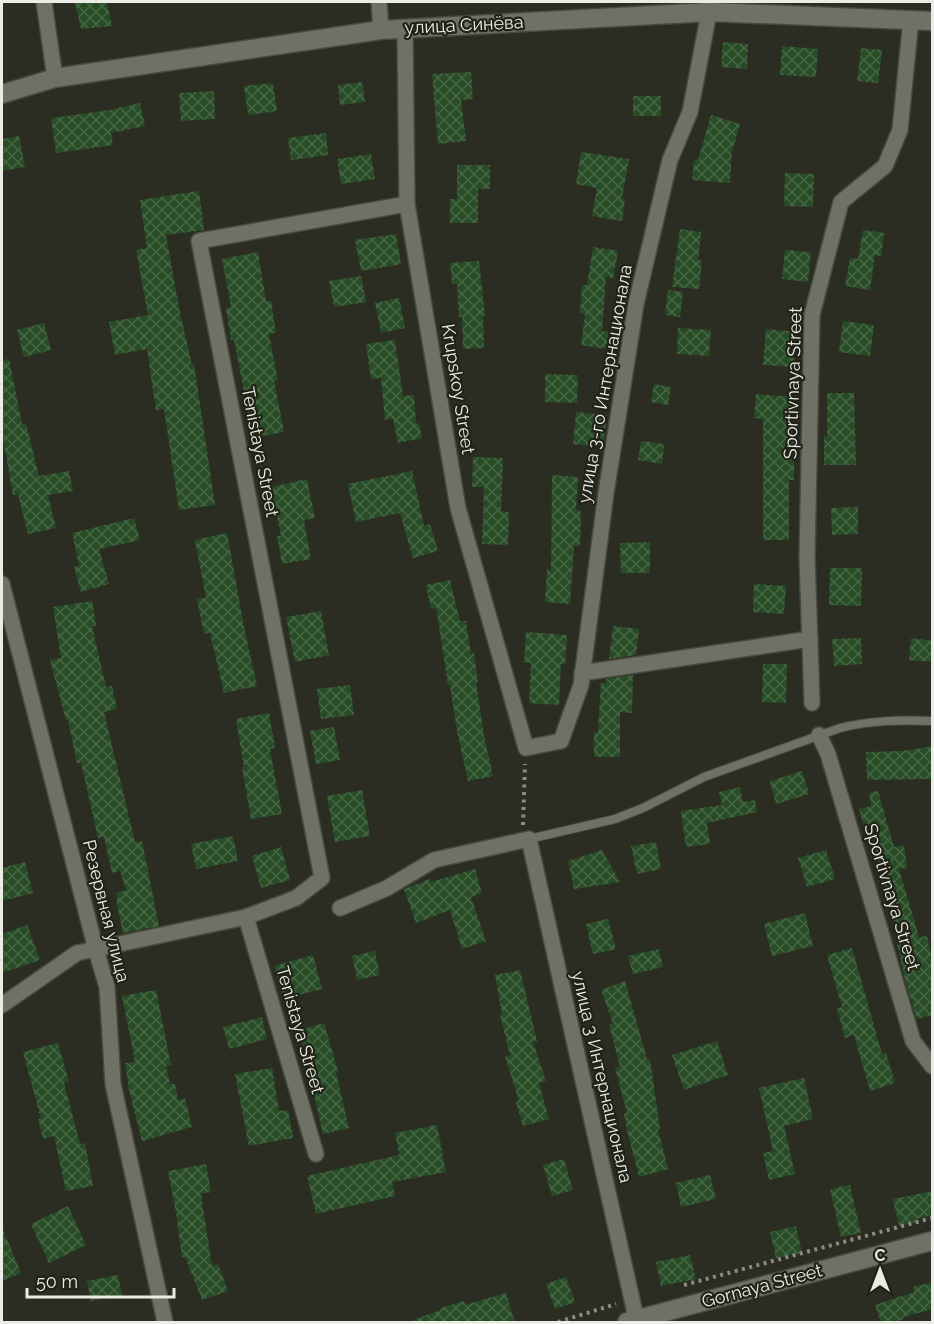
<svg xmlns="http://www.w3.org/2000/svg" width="934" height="1324" font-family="Raleway,sans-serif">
	<defs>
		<pattern id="building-cross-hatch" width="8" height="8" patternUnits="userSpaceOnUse" patternTransform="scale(1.5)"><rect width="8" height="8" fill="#284c25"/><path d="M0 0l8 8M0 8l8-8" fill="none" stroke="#476644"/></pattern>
	</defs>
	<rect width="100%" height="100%" fill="#2b2d22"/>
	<g fill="url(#building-cross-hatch)">
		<path d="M75 2H107L112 26 81 29Z"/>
		<path d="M723 42 748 44 747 69 721 67Z"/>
		<path d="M782 46 818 49 816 77 780 75Z"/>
		<path d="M861 48 882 50 878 83 857 81Z"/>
		<path d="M471 72 473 99 461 100 466 141 438 144 432 74Z"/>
		<path d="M362 82 365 102 340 105 338 85Z"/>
		<path d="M273 83 277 111 248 115 244 86Z"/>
		<path d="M214 91 215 119 181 121 179 93Z"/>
		<rect x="633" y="96" width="28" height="20"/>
		<path d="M140 103 145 126 111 133 113 145 56 153 51 118 110 110Z"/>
		<path d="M711 115 740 124 732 152 730 183 692 180 694 160H698Z"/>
		<path d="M326 133 328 155 291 160 288 138Z"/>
		<path d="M19 136 25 167 2 171V139Z"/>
		<path d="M581 152 629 159 622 198 625 199 622 221 592 216 597 188 576 184Z"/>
		<path d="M371 154 375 179 341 184 337 159Z"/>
		<path d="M457 165H490V189H478V223H450V199H457Z"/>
		<path d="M785 173 814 174 813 207 784 206Z"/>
		<path d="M199 191 204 230 166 235 179 308 192 365 194 364 215 505 179 510 164 409 156 410 147 349 115 355 109 322 148 315 136 250 147 248 140 200Z"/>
		<path d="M680 229 701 232 698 260 702 261 699 289 672 287Z"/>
		<path d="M863 230 884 233 881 256 875 255 870 290 845 286 850 258 858 259Z"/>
		<path d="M396 234 401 264 361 271 355 240Z"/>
		<path d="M593 247 618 251 613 278 606 277 602 331 609 332 606 349 581 345 585 314 580 313 582 285H587Z"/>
		<path d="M785 250 811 252 808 282 782 279Z"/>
		<path d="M258 252 266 301H271L276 333 269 334 278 381H274L284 432 253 438 234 340H231L226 308 231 307 222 259Z"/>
		<path d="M479 261 485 316H483L484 348 463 349 462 317H459L457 284H452L450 263Z"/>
		<path d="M361 276 366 302 334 307 329 281Z"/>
		<path d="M668 290 683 292 680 317 665 315Z"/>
		<path d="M399 298 405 328 381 333 375 303Z"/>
		<path d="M843 321 874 325 870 356 839 352Z"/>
		<path d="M44 323 51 350 24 357 17 330Z"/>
		<path d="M678 328 711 330 709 356 677 354Z"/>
		<path d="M766 329 796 332 793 367 763 365Z"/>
		<path d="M395 340 403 396 414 395 416 424 419 423 422 438 398 443 393 419 385 420 381 378 371 379 366 344Z"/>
		<path d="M9 359 22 424 26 423 39 476 69 471 73 491 48 495 56 528 28 534 18 494 13 495 2 434V360Z"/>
		<path d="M545 374 578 375 577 403 545 402Z"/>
		<path d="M654 384 671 387 668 405 651 402Z"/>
		<path d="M827 393H854L856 465H824V436H827Z"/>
		<path d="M756 394 794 397 791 439H794V480H789V540H763V419L754 418Z"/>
		<path d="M576 412 607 415 603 447 573 444Z"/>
		<path d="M641 441 664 444 662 464 638 460Z"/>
		<path d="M473 457 503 458 501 511 509 512 508 545 482 544 484 487H472Z"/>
		<path d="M412 471 424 526 430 524 438 551 413 558 400 513 356 522 348 484Z"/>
		<path d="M552 475 578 477 576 510 581 511 580 546H574L570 604 545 602 547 569 551 570Z"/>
		<path d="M307 479 315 518 304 520 311 559 282 564 277 536H281L271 487Z"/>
		<path d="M858 507V534L832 535 831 508Z"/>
		<path d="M134 518 140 540 99 549 109 584 81 592 74 567 79 565 72 533Z"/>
		<path d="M227 533 244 627 257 686 224 693 210 633 204 634 197 599 206 598 195 540Z"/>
		<path d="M650 542V573H621L620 543Z"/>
		<path d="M830 568H862L861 606 829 605Z"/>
		<path d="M450 580 460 621H466L471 654 474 653 478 682H476L484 736 493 776 468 781 457 731 450 685H448L436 607 431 609 426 585Z"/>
		<path d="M754 584 786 586 784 614 753 612Z"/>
		<path d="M92 601 96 626H92L106 687 112 686 117 709 104 712 135 842 142 841 159 926 123 933 116 899 118 898 116 893 126 890 120 871 112 873 104 837 98 838 81 763H77L68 720H66L50 660 61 658 53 607Z"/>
		<path d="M321 611 329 655 295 662 286 617Z"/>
		<path d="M613 626 639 629 636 655 609 659Z"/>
		<path d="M526 632 567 635 565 664H561L559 705 529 703 531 663 524 662Z"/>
		<path d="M861 638 862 664 834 666 832 639Z"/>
		<path d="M911 638 933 641V662L909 660Z"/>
		<path d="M763 664H787L786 703 762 702Z"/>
		<path d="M633 675 632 713 620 712V757H594V732H598L601 683H606V679Z"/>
		<path d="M350 685 354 715 321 719 317 689Z"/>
		<path d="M269 713 275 748 270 749 282 814 251 819 242 767H244L236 719Z"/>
		<path d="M334 727 340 760 316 764 310 731Z"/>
		<path d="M933 746V779L867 780 866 752 903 751Z"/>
		<path d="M802 771 809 794 776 804 770 781Z"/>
		<path d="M740 787 743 802 755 800 757 812 707 823 710 844 686 847 681 811 722 805 719 792Z"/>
		<path d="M362 790 370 836 335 842 327 796Z"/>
		<path d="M878 791 894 847 904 845 907 868 899 869 919 937 927 936 933 965V1015L917 1019 905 980 897 942 899 941 879 869 874 835 867 837 859 809 871 806 869 793Z"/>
		<path d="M233 836 238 861 196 869 191 844Z"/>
		<path d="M656 842 661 869 637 874 631 846Z"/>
		<path d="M281 847 290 880 261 888 252 856Z"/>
		<path d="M602 850 620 882 574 889 568 861Z"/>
		<path d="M826 850 835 879 807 887 798 858Z"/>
		<path d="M25 862 33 893 2 901V868Z"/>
		<path d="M475 869 482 893 471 897 486 941 462 949 450 910 416 923 404 889 430 879 431 882Z"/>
		<path d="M805 913 813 946 772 956 764 924Z"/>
		<path d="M608 919 616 949 593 954 586 924Z"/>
		<path d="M27 925 40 960 2 973V934Z"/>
		<path d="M852 948 882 1054 886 1053 895 1083 870 1091 854 1035 845 1038 837 1009 842 1007 827 955Z"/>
		<path d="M659 949 663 967 633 974 628 956Z"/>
		<path d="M375 951 380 975 357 980 352 956Z"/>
		<path d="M313 955 322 989 283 999 274 966Z"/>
		<path d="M520 970 537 1041 533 1042 546 1081 539 1083 549 1119 523 1126 516 1102 519 1101 505 1056 510 1055 500 1015 502 1014 495 975Z"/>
		<path d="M625 981 647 1059H650L660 1129H658L668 1169 639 1177 627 1130 624 1113H627L615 1068 620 1067 609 1024 613 1023 601 990Z"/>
		<path d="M156 990 171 1065 166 1066 170 1084H175L178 1100 185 1098 192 1127 142 1141 129 1090 125 1063 135 1062 122 996Z"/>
		<path d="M262 1017 267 1039 229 1049 223 1027Z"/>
		<path d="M324 1023 338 1071 336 1072 349 1128 323 1134 299 1030Z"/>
		<path d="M717 1041 728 1075 684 1090 672 1055Z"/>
		<path d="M58 1043 69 1082 64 1083 80 1144 85 1143 93 1186 66 1191 54 1136 43 1139 38 1119H41L23 1052Z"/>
		<path d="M272 1068 279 1111 288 1110 293 1138 249 1146 235 1074Z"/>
		<path d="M804 1078 813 1119 784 1126 795 1174 769 1180 763 1153 773 1151 759 1088Z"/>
		<path d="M437 1125 446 1172 392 1182 395 1196 316 1214 307 1176 399 1155 395 1133Z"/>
		<path d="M564 1159 573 1190 552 1196 543 1165Z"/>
		<path d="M206 1164 211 1192 201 1194 212 1266 218 1264 228 1291 202 1300 185 1257H182L177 1223H178L168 1171Z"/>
		<path d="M710 1175 716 1199 681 1207 676 1183Z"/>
		<path d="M850 1185 861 1233 841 1237 830 1189Z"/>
		<path d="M933 1191V1215L916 1219 917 1222 899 1226 893 1199Z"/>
		<path d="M68 1206 86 1245 49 1263 31 1224Z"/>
		<path d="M796 1226 802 1253 776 1258 770 1232Z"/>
		<path d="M2 1227 21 1273 2 1281Z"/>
		<path d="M690 1255 696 1279 661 1286 656 1262Z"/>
		<path d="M118 1275 122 1295 91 1301 87 1281Z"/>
		<path d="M566 1277 575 1302 555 1309 546 1284Z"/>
		<path d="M933 1282V1309L903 1317V1319L894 1323H881L875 1305 914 1292 913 1287Z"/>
		<path d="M506 1293 515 1323H414L413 1320 441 1310V1308L464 1301 465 1305Z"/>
	</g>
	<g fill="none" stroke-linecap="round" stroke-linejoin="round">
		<g stroke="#47493f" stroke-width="10">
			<path id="service" d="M529 839 615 819 643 808 704 777 840 728C873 720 899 720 932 721"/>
		</g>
		<g stroke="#47493f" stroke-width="18">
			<g id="minor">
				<path d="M44 2 55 78"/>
				<path d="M379 2 381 30"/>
				<path d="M405 29 407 204 458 508 526 748 561 741 581 685 606 493 636 304 670 160 690 112 711 2"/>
				<path d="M2 584 96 950 107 987 113 1084 165 1322"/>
				<path d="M582 673 810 639"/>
				<path d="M812 703 807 557 812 315 841 202 885 166 900 130 911 19"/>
				<path d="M819 735 828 754 913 1041 932 1066"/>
				<path d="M340 908 387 888 434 860 529 839 637 1322"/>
				<path d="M246 917 316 1154"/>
				<path d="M2 1005 77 953 246 917 296 898 322 878 199 241 407 204"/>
			</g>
		</g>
		<g stroke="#47493f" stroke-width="21">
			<g id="secondary">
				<path d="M2 94 55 78 381 30 710 12 932 21"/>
				<path d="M627 1322 932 1241"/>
			</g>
		</g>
		<g stroke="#8a8b82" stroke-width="4" stroke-dasharray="3 4.5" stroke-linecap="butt">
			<path d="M523 825 525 764"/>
			<path d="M684 1285 932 1218"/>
			<path d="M558 1322 616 1304"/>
		</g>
		<use href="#service" stroke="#6f7165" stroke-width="8"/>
		<use href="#minor" stroke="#6f7165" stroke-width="15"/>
		<use href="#secondary" stroke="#6f7165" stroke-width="18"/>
	</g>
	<g text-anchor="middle" stroke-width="4.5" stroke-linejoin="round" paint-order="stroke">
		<g font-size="18" fill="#ebece5" stroke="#212318">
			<text transform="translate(464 25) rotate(-3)" y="6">улица Синёва</text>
			<text transform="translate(793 383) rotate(-88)" y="6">Sportivnaya Street</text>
			<text transform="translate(605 384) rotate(-80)" y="6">улица 3-го Интернационала</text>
			<text transform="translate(458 389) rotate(81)" y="6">Krupskoy Street</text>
			<text transform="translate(260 452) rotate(79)" y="6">Tenistaya Street</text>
			<text transform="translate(892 897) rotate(73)" y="6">Sportivnaya Street</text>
			<text transform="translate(106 911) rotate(76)" y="6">Резервная улица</text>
			<text transform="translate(300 1030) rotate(74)" y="6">Tenistaya Street</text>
			<text transform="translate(602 1077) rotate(77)" y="6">улица 3 Интернационала</text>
			<text transform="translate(762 1286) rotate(-15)" y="6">Gornaya Street</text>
		</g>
	</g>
	<rect width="934" height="1324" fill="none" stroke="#ebece5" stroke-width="6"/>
	<g transform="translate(880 1270)" stroke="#212318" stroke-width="4.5" paint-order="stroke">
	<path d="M0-4.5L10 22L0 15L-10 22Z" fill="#ebece5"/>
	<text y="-9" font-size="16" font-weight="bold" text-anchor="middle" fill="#ebece5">С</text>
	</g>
	<path d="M27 1288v9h147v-9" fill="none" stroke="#ebece5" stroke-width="3"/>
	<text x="36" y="1288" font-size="18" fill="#ebece5" stroke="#212318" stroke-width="4.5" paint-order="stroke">50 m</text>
</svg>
